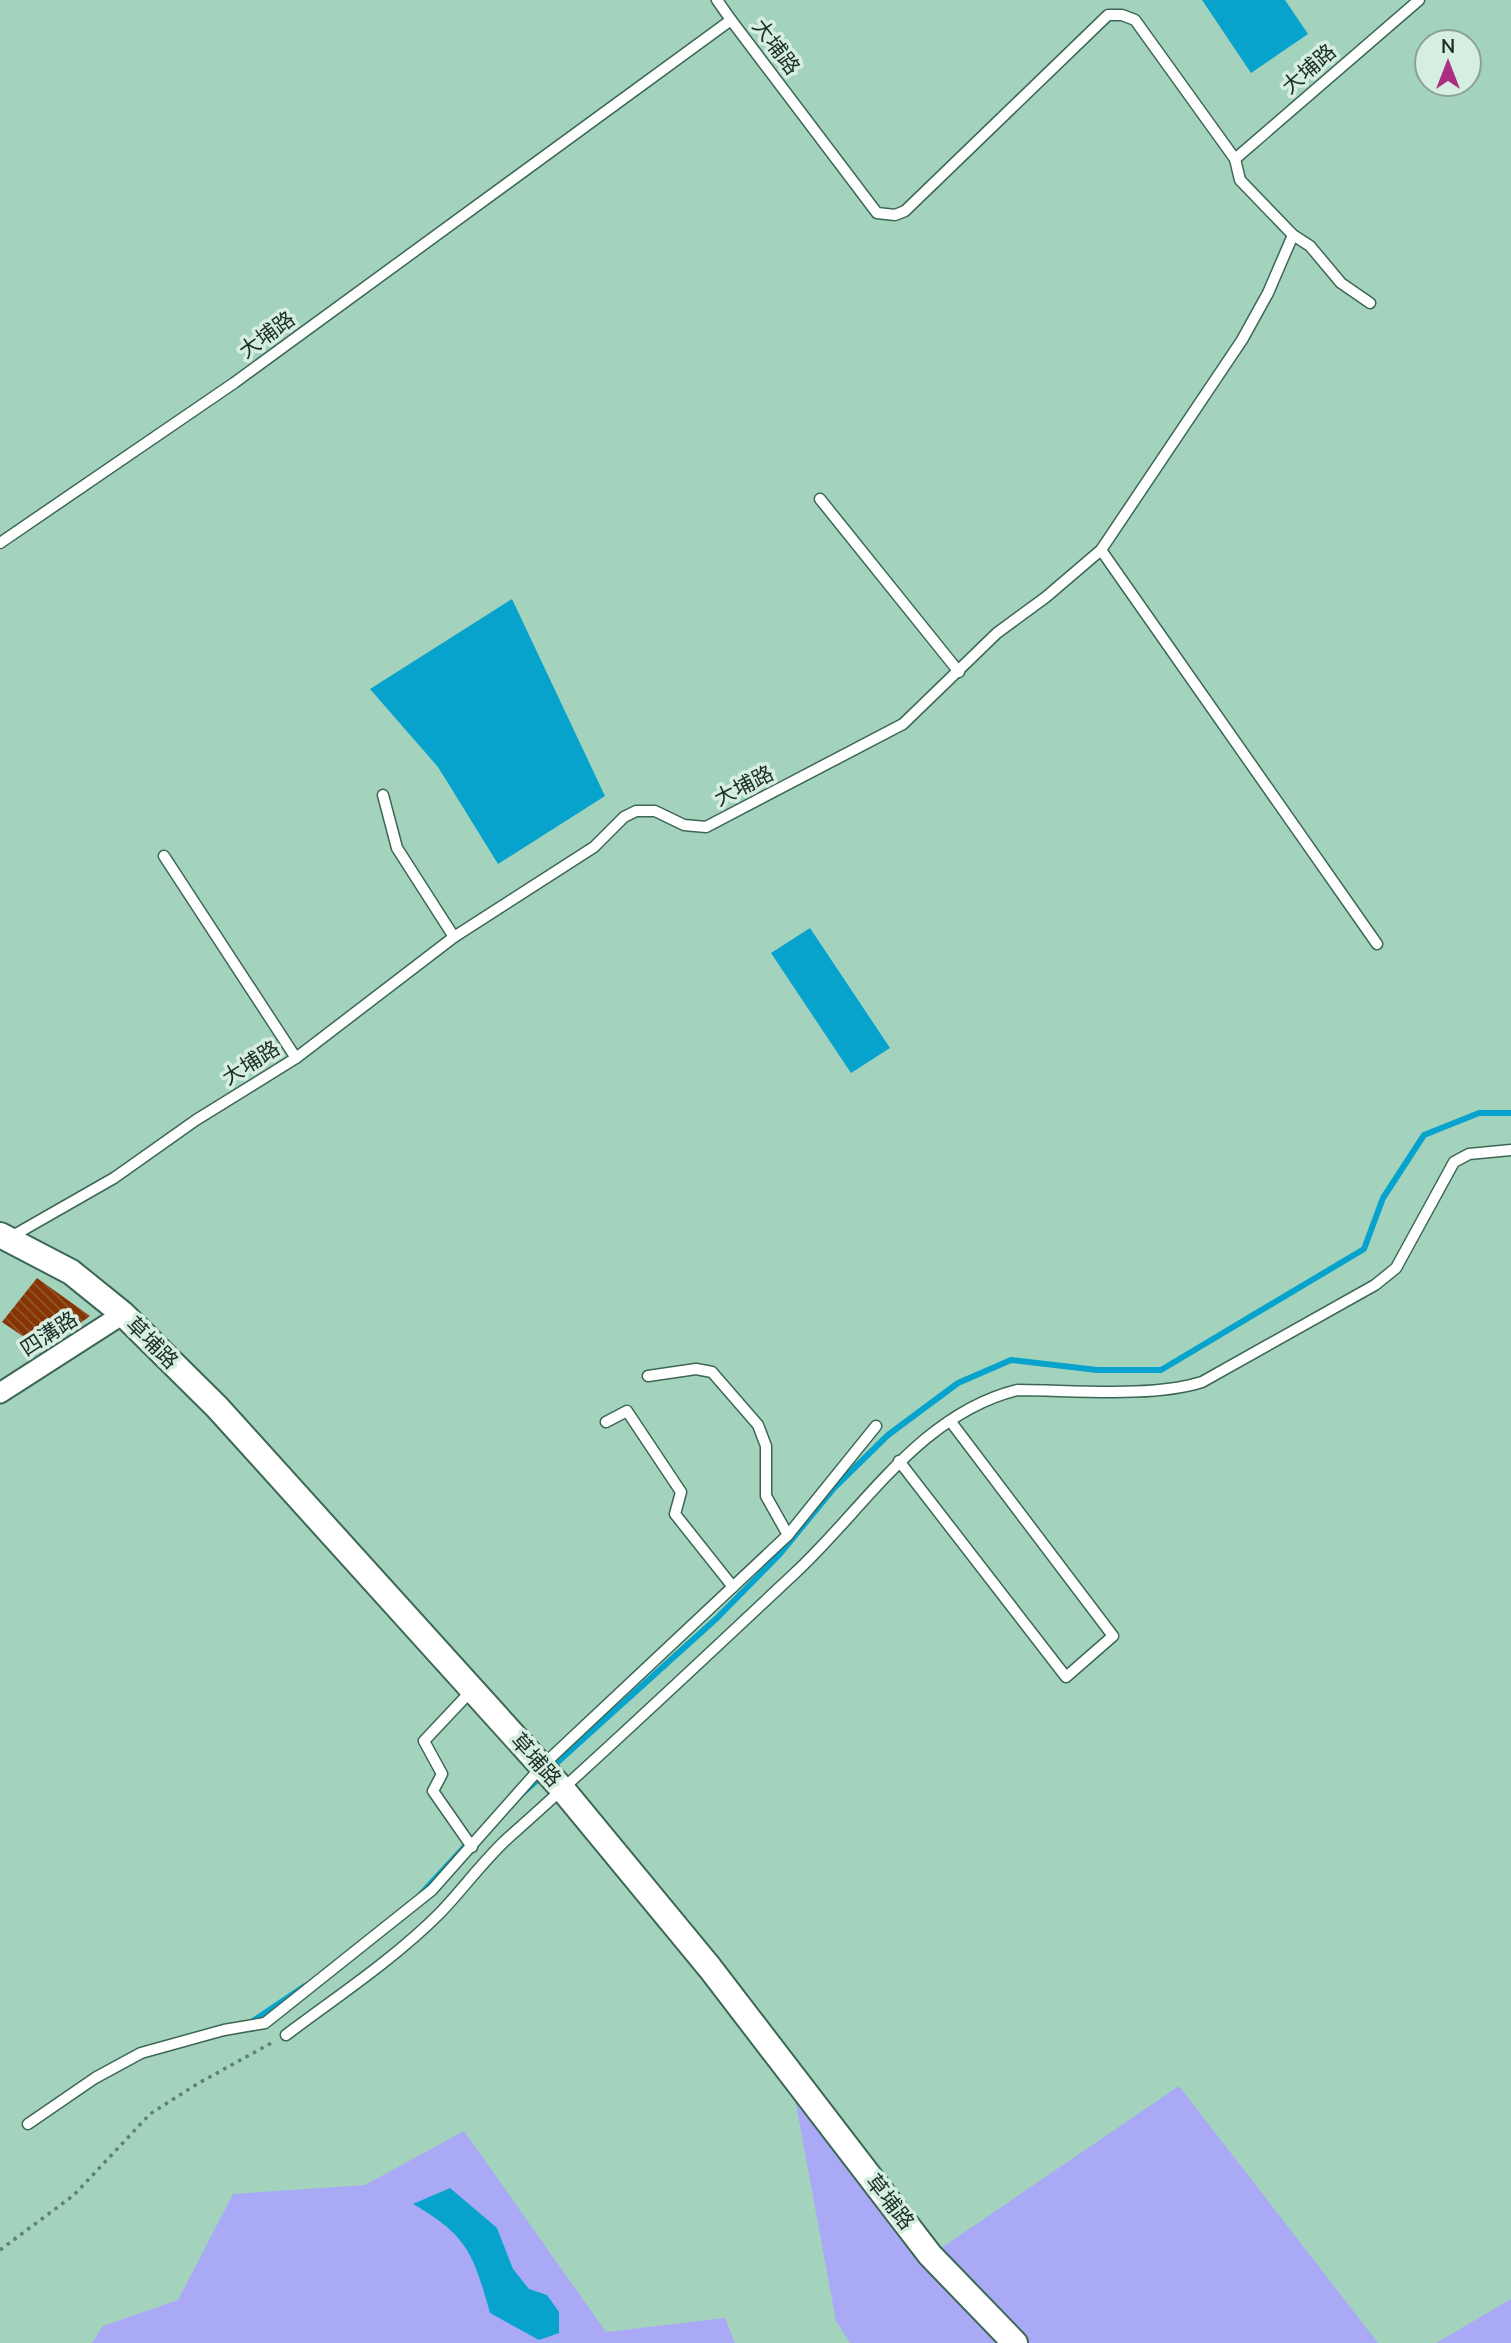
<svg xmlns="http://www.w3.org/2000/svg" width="1511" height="2343" font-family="'Nunito Sans','Noto Sans TC',sans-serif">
	<defs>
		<pattern id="building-back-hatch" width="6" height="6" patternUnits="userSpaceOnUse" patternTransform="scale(1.75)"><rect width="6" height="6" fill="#863402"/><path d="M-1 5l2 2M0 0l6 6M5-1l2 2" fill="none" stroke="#935731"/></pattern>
	</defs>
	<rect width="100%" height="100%" fill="#a4d3bd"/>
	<g fill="#aaa9f6">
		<path d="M790 2072 931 2255 1179 2086 1378 2343H850L836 2321Z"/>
		<path d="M464 2131 606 2332 725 2318 735 2343H92L103 2326 178 2300 233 2194 365 2185Z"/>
		<path d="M1511 2299V2343H1436Z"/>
	</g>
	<g fill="#08a3cd">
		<path d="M1202 0H1285L1308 34 1251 73Z"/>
		<path d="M512 599 605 796 498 864 438 767 370 689Z"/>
		<path d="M810 928 890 1048 851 1073 771 953Z"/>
		<path d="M450 2188 497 2228 513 2269 529 2289 547 2295 559 2312V2333L539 2340 490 2313C473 2253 468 2236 413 2204Z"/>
	</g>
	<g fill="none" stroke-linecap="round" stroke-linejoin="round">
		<g stroke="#08a3cd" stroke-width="6">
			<path d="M550 1769 717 1618 779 1555 834 1488 888 1435 958 1383 1011 1360 1097 1370H1161L1364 1249 1383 1198 1424 1135 1479 1113H1511"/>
			<path d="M524 1792 542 1776"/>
			<path d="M420 1895 469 1842"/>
			<path d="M250 2023 305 1986"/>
		</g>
	</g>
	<path fill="url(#building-back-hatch)" d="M37 1278 90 1316 43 1350 2 1322Z"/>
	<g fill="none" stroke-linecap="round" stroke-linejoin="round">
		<g stroke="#3c6754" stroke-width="13">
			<g id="service">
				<path d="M717 0 731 20"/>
				<path d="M1235 159 1240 180 1293 235 1310 246 1341 283 1370 303"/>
				<path d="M820 499 959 672"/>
				<path d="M0 543 234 383 731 20 877 213 895 215 905 211 1108 15H1122L1135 20 1235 159 1419 0"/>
				<path d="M1101 550 1377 944"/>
				<path d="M383 795 397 848 454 937"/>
				<path d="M164 856 296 1058"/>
				<path d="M9 1238 114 1178 196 1120 296 1058 454 937 594 847 624 817 636 811H655L684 825 706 827 903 724 997 633 1046 597 1101 550 1242 340 1268 293 1293 235"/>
				<path d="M648 1376 696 1369 712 1372 758 1425 766 1446V1496L788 1535"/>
				<path d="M606 1422 627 1411 681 1492 675 1514 733 1587"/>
				<path d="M899 1461 1066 1677 1113 1636 951 1422"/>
				<path d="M472 1690 424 1741 442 1774 433 1791 472 1847"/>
				<path d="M286 2035C338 1996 394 1959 440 1913 463 1889 483 1861 508 1838 605 1752 700 1662 795 1573 864 1509 920 1414 1017 1390 1071 1390 1152 1398 1202 1382L1375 1285 1396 1268 1454 1162 1469 1154 1511 1150"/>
				<path d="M28 2124 95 2078 141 2053 224 2030 265 2023 432 1890 542 1766 788 1535 876 1426"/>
			</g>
		</g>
		<g stroke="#3c6754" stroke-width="23">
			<path id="minor" d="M0 1393 123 1314"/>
		</g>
		<g stroke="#3c6754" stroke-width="28">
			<path id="tertiary" d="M0 1235 71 1272 123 1314 217 1407 564 1791 710 1968 930 2255 1015 2343"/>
		</g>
		<path stroke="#608272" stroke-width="3.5" stroke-dasharray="3.5 5" stroke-linecap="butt" d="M0 2250 74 2195 150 2114 197 2084 275 2041"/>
		<use href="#service" stroke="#fff" stroke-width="10"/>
		<use href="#minor" stroke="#fff" stroke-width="19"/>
		<use href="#tertiary" stroke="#fff" stroke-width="24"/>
	</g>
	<g text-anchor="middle" stroke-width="7" stroke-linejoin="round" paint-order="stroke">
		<g font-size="21" fill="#1b2e25" stroke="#d6ede2">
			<text transform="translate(776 47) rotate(53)" y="7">大埔路</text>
			<text transform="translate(1309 69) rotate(-41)" y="7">大埔路</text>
			<text transform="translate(267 335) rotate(-36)" y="7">大埔路</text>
			<text transform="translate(744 786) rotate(-27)" y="7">大埔路</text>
			<text transform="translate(251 1063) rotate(-32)" y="7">大埔路</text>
			<text transform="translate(49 1334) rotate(-33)" y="7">四溝路</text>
			<text transform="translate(152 1343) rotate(45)" y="7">草埔路</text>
			<text transform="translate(536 1760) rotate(48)" y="7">草埔路</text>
			<text transform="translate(890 2202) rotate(52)" y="7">草埔路</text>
		</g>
	</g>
	<g transform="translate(1448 63)"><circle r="33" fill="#d6ede2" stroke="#8ba196" stroke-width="2"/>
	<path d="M0-5L12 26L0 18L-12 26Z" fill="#ab2f81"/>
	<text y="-10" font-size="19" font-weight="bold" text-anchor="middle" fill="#1b2e25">N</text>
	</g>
</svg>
